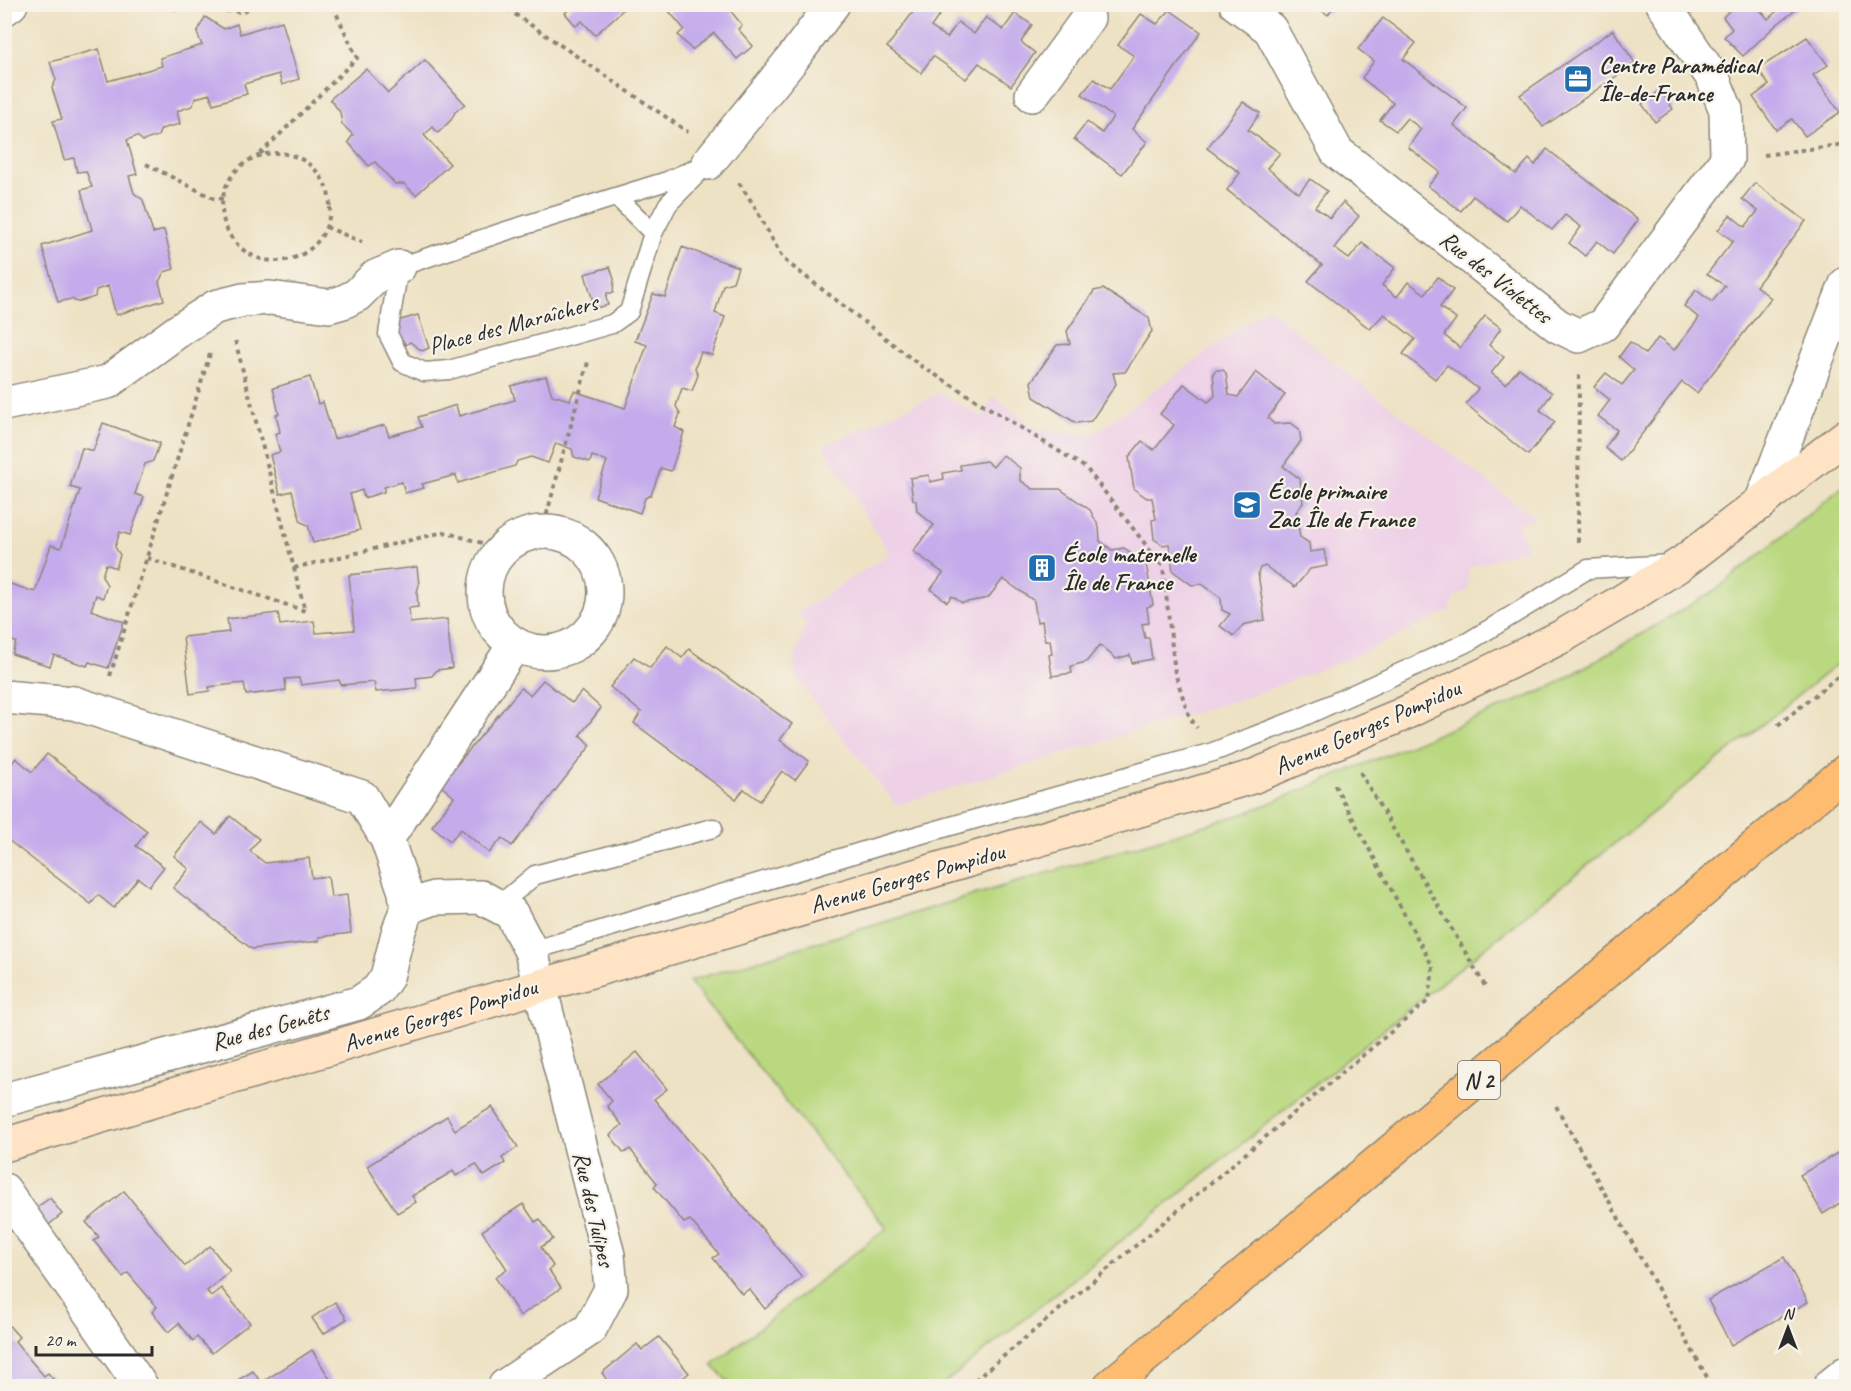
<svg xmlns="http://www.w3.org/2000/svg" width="1851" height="1391" font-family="Caveat,sans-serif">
	<rect width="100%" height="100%" fill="#f7f3e8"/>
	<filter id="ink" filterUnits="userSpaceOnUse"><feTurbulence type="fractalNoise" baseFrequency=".0167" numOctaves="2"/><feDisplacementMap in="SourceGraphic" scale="12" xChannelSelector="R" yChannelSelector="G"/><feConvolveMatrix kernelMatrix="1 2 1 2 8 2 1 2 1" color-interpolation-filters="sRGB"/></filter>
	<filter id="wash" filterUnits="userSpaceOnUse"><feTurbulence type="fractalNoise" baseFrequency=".008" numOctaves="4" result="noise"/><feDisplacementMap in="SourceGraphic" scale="24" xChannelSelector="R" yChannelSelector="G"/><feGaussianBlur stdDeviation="1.35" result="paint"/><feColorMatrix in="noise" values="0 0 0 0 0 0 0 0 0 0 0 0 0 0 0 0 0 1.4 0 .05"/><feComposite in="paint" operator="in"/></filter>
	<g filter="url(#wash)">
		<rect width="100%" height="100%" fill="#eee2c4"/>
		<path fill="#eed0e7" d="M1268 307 1323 354 1536 519 1518 524 1527 548 1468 568V590L1453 598 1450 610 1363 653 1253 695 896 805 799 682 793 664 806 623 797 613 889 554 824 446 939 393 982 417 993 396 1035 428 1092 436Z"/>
		<path fill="#b9d87f" stroke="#728255" stroke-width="1.5" d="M1846 484V657L941 1386H732L712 1365 887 1228 689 981 1246 813 1551 687 1716 590Z"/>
		<g id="blocks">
			<g fill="#c4abeb">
				<path d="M575 4H622L625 8 595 35 582 21 576 26 565 13Z"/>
				<path d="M663 4H725L742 25 738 29 753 46 737 59 714 33 692 50 678 35 684 29Z"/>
				<path d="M919 4H936L943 10 931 27 947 38 958 22 974 34 986 17 1003 30 1015 13 1032 25 1021 42 1035 53 1011 86 979 63 966 79 933 56 921 73 887 47Z"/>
				<path d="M1313 4H1335L1328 15Z"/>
				<path d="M1726 4H1755L1768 19 1785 4H1803L1775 26 1743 56 1724 37 1732 29 1723 17 1730 10Z"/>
				<path d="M1170 10 1201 32 1132 129 1147 142 1122 174 1074 139 1087 122 1102 133 1113 117 1082 94 1094 79 1110 89 1134 56 1118 45 1141 14 1157 24Z"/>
				<path d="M205 17 224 29 237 24 240 34 282 21 299 79 282 85 279 74 244 84 247 94 213 104 210 94 196 98 192 106 177 111 180 124 161 129 158 136 143 141 137 136 127 140 137 174 129 176 134 193 143 200 153 233 164 230 174 269 164 272 159 282 164 300 116 315 108 286 96 290 95 297 77 302 71 299 58 302 42 246 92 230 81 190 92 187 86 171 77 172 74 158 64 160 53 121 62 119 52 88 56 80 50 62 99 49 108 81 162 66 160 58 202 45 197 33Z"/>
				<path d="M1383 18 1416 43 1403 59 1467 108 1454 125 1484 149 1516 174 1529 159 1535 165 1547 149 1638 220 1613 254 1597 241 1585 256 1569 243 1581 227 1565 215 1552 230 1520 205 1507 221 1473 196 1461 211 1428 186 1440 172 1408 147 1421 129 1407 118 1396 131 1380 120 1393 103 1362 78 1374 61 1358 49Z"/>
				<path d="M1613 30 1635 63 1543 127 1520 95Z"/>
				<path d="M1807 37 1828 65 1813 75 1840 112 1805 136 1792 119 1776 130 1753 97 1769 85 1758 69Z"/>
				<path d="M425 60 465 104 455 112 451 120 438 133 433 127 424 135 450 164 416 195 404 184H395L375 162 369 166 348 142 353 135 342 124 340 112 330 99 366 69 388 93Z"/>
				<path d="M1661 90 1673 109 1655 122 1642 104Z"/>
				<path d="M1243 102 1260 113 1248 130 1280 153 1267 168 1299 193 1310 179 1327 191 1315 207 1330 218 1343 202 1359 216 1334 248 1349 259 1362 243 1395 268 1382 285 1397 297 1408 282 1425 294 1438 277 1453 290 1440 307 1456 319 1444 335 1460 348 1485 316 1501 328 1489 345 1504 357 1491 373 1506 384 1519 368 1552 393 1540 410 1555 422 1528 455 1466 404 1478 389 1447 365 1435 379 1403 354 1415 339 1384 314 1370 329 1308 281 1322 265 1227 190 1240 173 1207 148Z"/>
				<path d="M1755 183 1806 221 1756 286 1771 298 1697 393 1682 382 1621 461 1605 448 1617 430 1598 416 1610 400 1594 387 1606 373 1622 385 1634 370 1619 357 1630 342 1645 354 1658 338 1674 350 1687 334 1699 318 1684 306 1696 290 1712 302 1725 286 1707 274 1733 241 1718 230 1730 215 1745 227 1758 211 1742 199Z"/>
				<path d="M682 247 738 267 733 282 723 285 715 313 725 317 712 355 701 352 695 368 698 375 692 391 682 388 676 406 680 414 675 427 684 432 671 471 661 468 651 495 645 498 640 513 595 497 607 461 592 456 590 462 574 457 572 449 556 443 548 463 531 457 517 461 515 466 458 483 456 475 422 484 424 488 405 493 402 482 384 487V492L364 498 362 490 350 494 360 530 313 543 308 525 301 522 292 491 280 494 270 455 280 452 275 434 280 432 276 414H279L273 388 310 377 318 404 323 402 334 439 385 425 389 436 422 427 418 417 444 409 456 405 459 416 515 400 511 386 546 376 552 395 570 400 574 391 625 408 647 345 635 341 653 294 665 297Z"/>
				<path d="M610 267 614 279 613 293H607L606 298 608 305 595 308 585 274Z"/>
				<path d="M1103 289 1149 318 1152 331 1125 372 1113 373 1116 384 1091 421 1076 423 1034 397 1031 382 1057 345 1070 344 1067 331 1094 291Z"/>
				<path d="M418 315 429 348 422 351 410 342 406 345 397 333 394 322Z"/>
				<path d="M1216 370H1223L1226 373 1229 395 1238 397 1256 372 1285 395 1268 418 1274 424 1291 423 1299 429 1301 441 1283 466 1300 479 1303 503 1296 512 1300 537 1309 543 1310 552 1324 550 1327 566 1310 569 1295 587 1265 566 1260 568 1258 573 1265 620 1243 625 1234 636 1220 626 1230 614 1222 610 1221 598 1202 584 1192 585 1173 571 1169 544 1163 545 1154 539 1152 520 1156 519 1152 498H1147L1134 489 1129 457 1142 441 1154 450 1174 425 1160 414 1184 384 1208 402 1215 396 1213 373Z"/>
				<path d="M103 423 160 443 153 461 145 464 135 494 144 497 130 535 120 532 115 547 120 555 116 568 106 564 102 576 107 585 103 598 96 595 91 610 124 622 108 668 89 662 87 666 54 655 50 666 12 654 16 642 4 639V582L35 592 51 545 61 548 80 490 70 487 82 448 93 451Z"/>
				<path d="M1003 455 1020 468V480L1033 489H1060L1090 510 1099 527 1100 541 1112 550 1124 548 1146 563 1153 605 1147 607 1149 623 1142 624 1145 638H1149L1152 659 1132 663 1130 655 1116 659 1100 645 1086 662 1071 666 1072 673 1052 676 1049 655 1052 654 1050 640 1045 641 1042 621 1037 622 1034 601 1003 579 988 598 962 603 952 596 947 602 931 589 943 573 913 551 934 525 917 511 916 501 913 500 910 478 929 475 930 482 944 479 943 473 961 470 960 465 986 461 993 467Z"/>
				<path d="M417 567 419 585 417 592 418 607 409 608 410 623 447 619 452 668 437 670 432 676 416 678 417 688 376 692 374 682 341 685 339 680 301 685 299 678 285 679 286 690 246 695 244 683 209 687 210 691 190 694 183 637 229 632 227 619 278 613 280 625 314 621 316 633 354 630 349 575Z"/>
				<path d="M667 646 682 658 689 649 792 724 780 740 809 761 795 780 782 771 760 801 744 789 736 799 634 723 641 712 610 687 634 657 650 668Z"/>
				<path d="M543 680 572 703 582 691 601 708 580 735 591 745 512 846 502 838 489 853 461 829 450 841 432 826 454 797 440 785 521 688 530 695Z"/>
				<path d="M47 754 147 831 136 846 164 867 149 886 138 878 114 908 98 895 91 904 4 837V773L16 758 32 772Z"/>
				<path d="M230 816 259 839 250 851 265 863 309 858 312 878 328 876 331 897 347 895 351 933 319 937V941L252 949 173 888 189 869 174 856 201 822 216 834Z"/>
				<path d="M637 1052 667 1089 654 1099 802 1277 765 1309 749 1289 742 1294 713 1258 719 1254 690 1220 684 1223 654 1187 657 1183 630 1149 624 1153 610 1135 622 1125 607 1106 612 1101 598 1084Z"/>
				<path d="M492 1107 518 1147 502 1158 505 1163 484 1176 476 1164 456 1176 453 1171 412 1196 416 1202 397 1213 367 1166 447 1116 455 1130Z"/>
				<path d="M1846 1148V1199L1823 1214 1800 1175Z"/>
				<path d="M124 1191 185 1266 210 1246 230 1271 207 1291 211 1296 221 1288 250 1323 212 1353 197 1337 193 1341 179 1323 168 1332 152 1312 157 1307 128 1273 123 1277 94 1241 99 1237 86 1222Z"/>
				<path d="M50 1198 62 1214 46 1227 33 1210Z"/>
				<path d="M523 1204 535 1222 540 1219 553 1239 541 1247 553 1266 549 1270 561 1288 520 1316 495 1277 507 1269 482 1231Z"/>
				<path d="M1784 1257 1808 1302 1731 1345 1708 1300Z"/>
				<path d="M335 1302 347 1319 323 1334 312 1318Z"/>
				<path d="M4 1320 19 1337 15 1341 31 1361 44 1376 48 1373 59 1386H4Z"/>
				<path d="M659 1337 689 1373 673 1386H599L607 1380 602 1373 637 1344 642 1350Z"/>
				<path d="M312 1350 332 1382 324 1386H241L238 1380 253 1371 261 1383Z"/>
			</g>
		</g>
	</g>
	<g filter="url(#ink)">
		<use href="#blocks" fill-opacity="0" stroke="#8c8678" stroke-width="1.5"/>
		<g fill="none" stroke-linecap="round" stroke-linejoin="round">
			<g stroke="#8c8678" stroke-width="21">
				<g id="lane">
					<path d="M708 163 668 204 653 233 629 312 612 324 449 370 424 372 402 362 388 334 399 267 506 231 667 181Z"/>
					<path d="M617 197 653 233"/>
					<path d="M498 906 535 875 713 828"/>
					<path d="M531 951 887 844 1213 752 1298 719 1468 642 1588 569 1671 564"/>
				</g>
			</g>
			<g stroke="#8c8678" stroke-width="36">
				<g id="street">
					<path d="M1236 4 1270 29 1337 152 1558 326 1579 336 1603 325 1727 159 1726 110 1713 78 1663 4"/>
					<path d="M4 9 11 4"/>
					<path d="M1032 95 1088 18"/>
					<path d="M708 163 793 58 833 4"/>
					<path d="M4 404 108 382 178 331 215 307 243 300 270 298 329 306 343 302 357 295 375 277 399 267"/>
					<path d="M1761 503 1846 284"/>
					<circle cx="545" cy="592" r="60"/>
					<path d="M4 697 74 703 362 797 387 839 405 892 407 908 398 933 387 977 378 990 359 1003 4 1100"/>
					<path d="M387 839 515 644"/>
					<path d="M407 908 434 898 481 897 511 913 531 951 608 1255 611 1289 590 1329 505 1386"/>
					<path d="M4 1190 141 1386"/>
					<path d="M1830 1386 1846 1373"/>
				</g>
			</g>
			<g stroke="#8c8678" stroke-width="36">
				<path id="secondary" d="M4 1145 540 986 1252 777 1399 716 1561 637 1624 600 1682 563 1846 436"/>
			</g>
			<g stroke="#8c8678" stroke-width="36">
				<path id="primary" d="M1110 1386 1846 771"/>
			</g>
			<g stroke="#8c8678" stroke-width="4" stroke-dasharray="4.5 4.5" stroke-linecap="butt">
				<path d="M82 4 244 12 253 4"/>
				<path d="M500 4 688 132"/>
				<circle cx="276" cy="207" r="54"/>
				<path d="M260 154 357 58 332 4"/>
				<path d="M1764 155 1846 144"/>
				<path d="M146 164 213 198 223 199"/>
				<path d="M739 183 753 204 783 259 921 366 1086 468 1163 567 1175 673 1189 716 1197 728"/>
				<path d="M326 227 362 242"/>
				<path d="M542 532 588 362"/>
				<path d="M1578 542 1579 372"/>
				<path d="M147 558 305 611 235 340"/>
				<path d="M294 568 444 532 503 549"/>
				<path d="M110 676 210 354"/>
				<path d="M1778 725 1846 670"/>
				<path d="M1360 772 1485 986"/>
				<path d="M1556 1106 1712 1386"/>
				<path d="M968 1386 1429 1000 1433 967 1333 782"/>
			</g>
			<use href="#lane" stroke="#fff" stroke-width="18"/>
			<use href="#street" stroke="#fff" stroke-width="33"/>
			<use href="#secondary" stroke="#fee4c5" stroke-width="33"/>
			<use href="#primary" stroke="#fdbc6f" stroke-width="33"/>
		</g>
	</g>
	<defs>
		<g id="office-square" transform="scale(1.5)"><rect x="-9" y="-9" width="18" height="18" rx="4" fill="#1f6fb2" stroke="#f7f3e8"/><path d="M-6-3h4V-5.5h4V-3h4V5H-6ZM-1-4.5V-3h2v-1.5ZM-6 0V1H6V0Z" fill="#fff"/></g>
		<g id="school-square" transform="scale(1.5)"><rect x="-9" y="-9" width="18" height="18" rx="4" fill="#1f6fb2" stroke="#f7f3e8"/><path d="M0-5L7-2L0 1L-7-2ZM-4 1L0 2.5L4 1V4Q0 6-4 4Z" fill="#fff"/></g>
		<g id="building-square" transform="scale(1.5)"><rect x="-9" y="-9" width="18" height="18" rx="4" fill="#1f6fb2" stroke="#f7f3e8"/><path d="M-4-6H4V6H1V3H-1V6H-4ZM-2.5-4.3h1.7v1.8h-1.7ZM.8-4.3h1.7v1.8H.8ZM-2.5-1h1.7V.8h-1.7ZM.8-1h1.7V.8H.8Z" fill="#fff"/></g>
	</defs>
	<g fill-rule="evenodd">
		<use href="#office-square" x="1578" y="79"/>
		<use href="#school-square" x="1247" y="505"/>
		<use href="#building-square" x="1042" y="568"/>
	</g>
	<g text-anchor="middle" stroke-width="4.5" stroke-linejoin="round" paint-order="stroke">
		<rect fill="#f7f3e8" stroke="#686764" stroke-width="1.5" x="1458" y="1061" width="42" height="38" rx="4.5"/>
		<g font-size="22" font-weight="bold" fill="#2b2b2b">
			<text x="1479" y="1088">N 2</text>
		</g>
		<g font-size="24" font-weight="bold" fill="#2b2b2b" stroke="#f7f3e8" text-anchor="start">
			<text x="1599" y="73">Centre Paramédical<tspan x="1599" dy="28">Île-de-France</tspan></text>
			<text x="1268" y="499">École primaire<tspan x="1268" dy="28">Zac Île de France</tspan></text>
			<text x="1063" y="562">École maternelle<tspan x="1063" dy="28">Île de France</tspan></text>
		</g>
		<g font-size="24" fill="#2b2b2b" stroke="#f7f3e8">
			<text transform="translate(1496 277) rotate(38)" y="8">Rue des Violettes</text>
			<text transform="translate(513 324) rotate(-15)" y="8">Place des Maraîchers</text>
			<text transform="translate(1367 727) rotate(-24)" y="8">Avenue Georges Pompidou</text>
			<text transform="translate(907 878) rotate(-16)" y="8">Avenue Georges Pompidou</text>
			<text transform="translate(440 1015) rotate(-17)" y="8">Avenue Georges Pompidou</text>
			<text transform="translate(270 1027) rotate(-15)" y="8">Rue des Genêts</text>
			<text transform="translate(594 1209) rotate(77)" y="8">Rue des Tulipes</text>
		</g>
	</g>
	<rect width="1851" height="1391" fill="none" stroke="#f7f3e8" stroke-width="24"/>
	<g transform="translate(1788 1328)" stroke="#f7f3e8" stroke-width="4.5" paint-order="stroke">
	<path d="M0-4.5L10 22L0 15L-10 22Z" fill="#2b2b2b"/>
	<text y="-9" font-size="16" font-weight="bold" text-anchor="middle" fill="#2b2b2b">N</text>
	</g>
	<path d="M36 1346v9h116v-9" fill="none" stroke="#2b2b2b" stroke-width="3"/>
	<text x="45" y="1346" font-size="18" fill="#2b2b2b" stroke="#f7f3e8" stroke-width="4.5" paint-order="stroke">20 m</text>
</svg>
